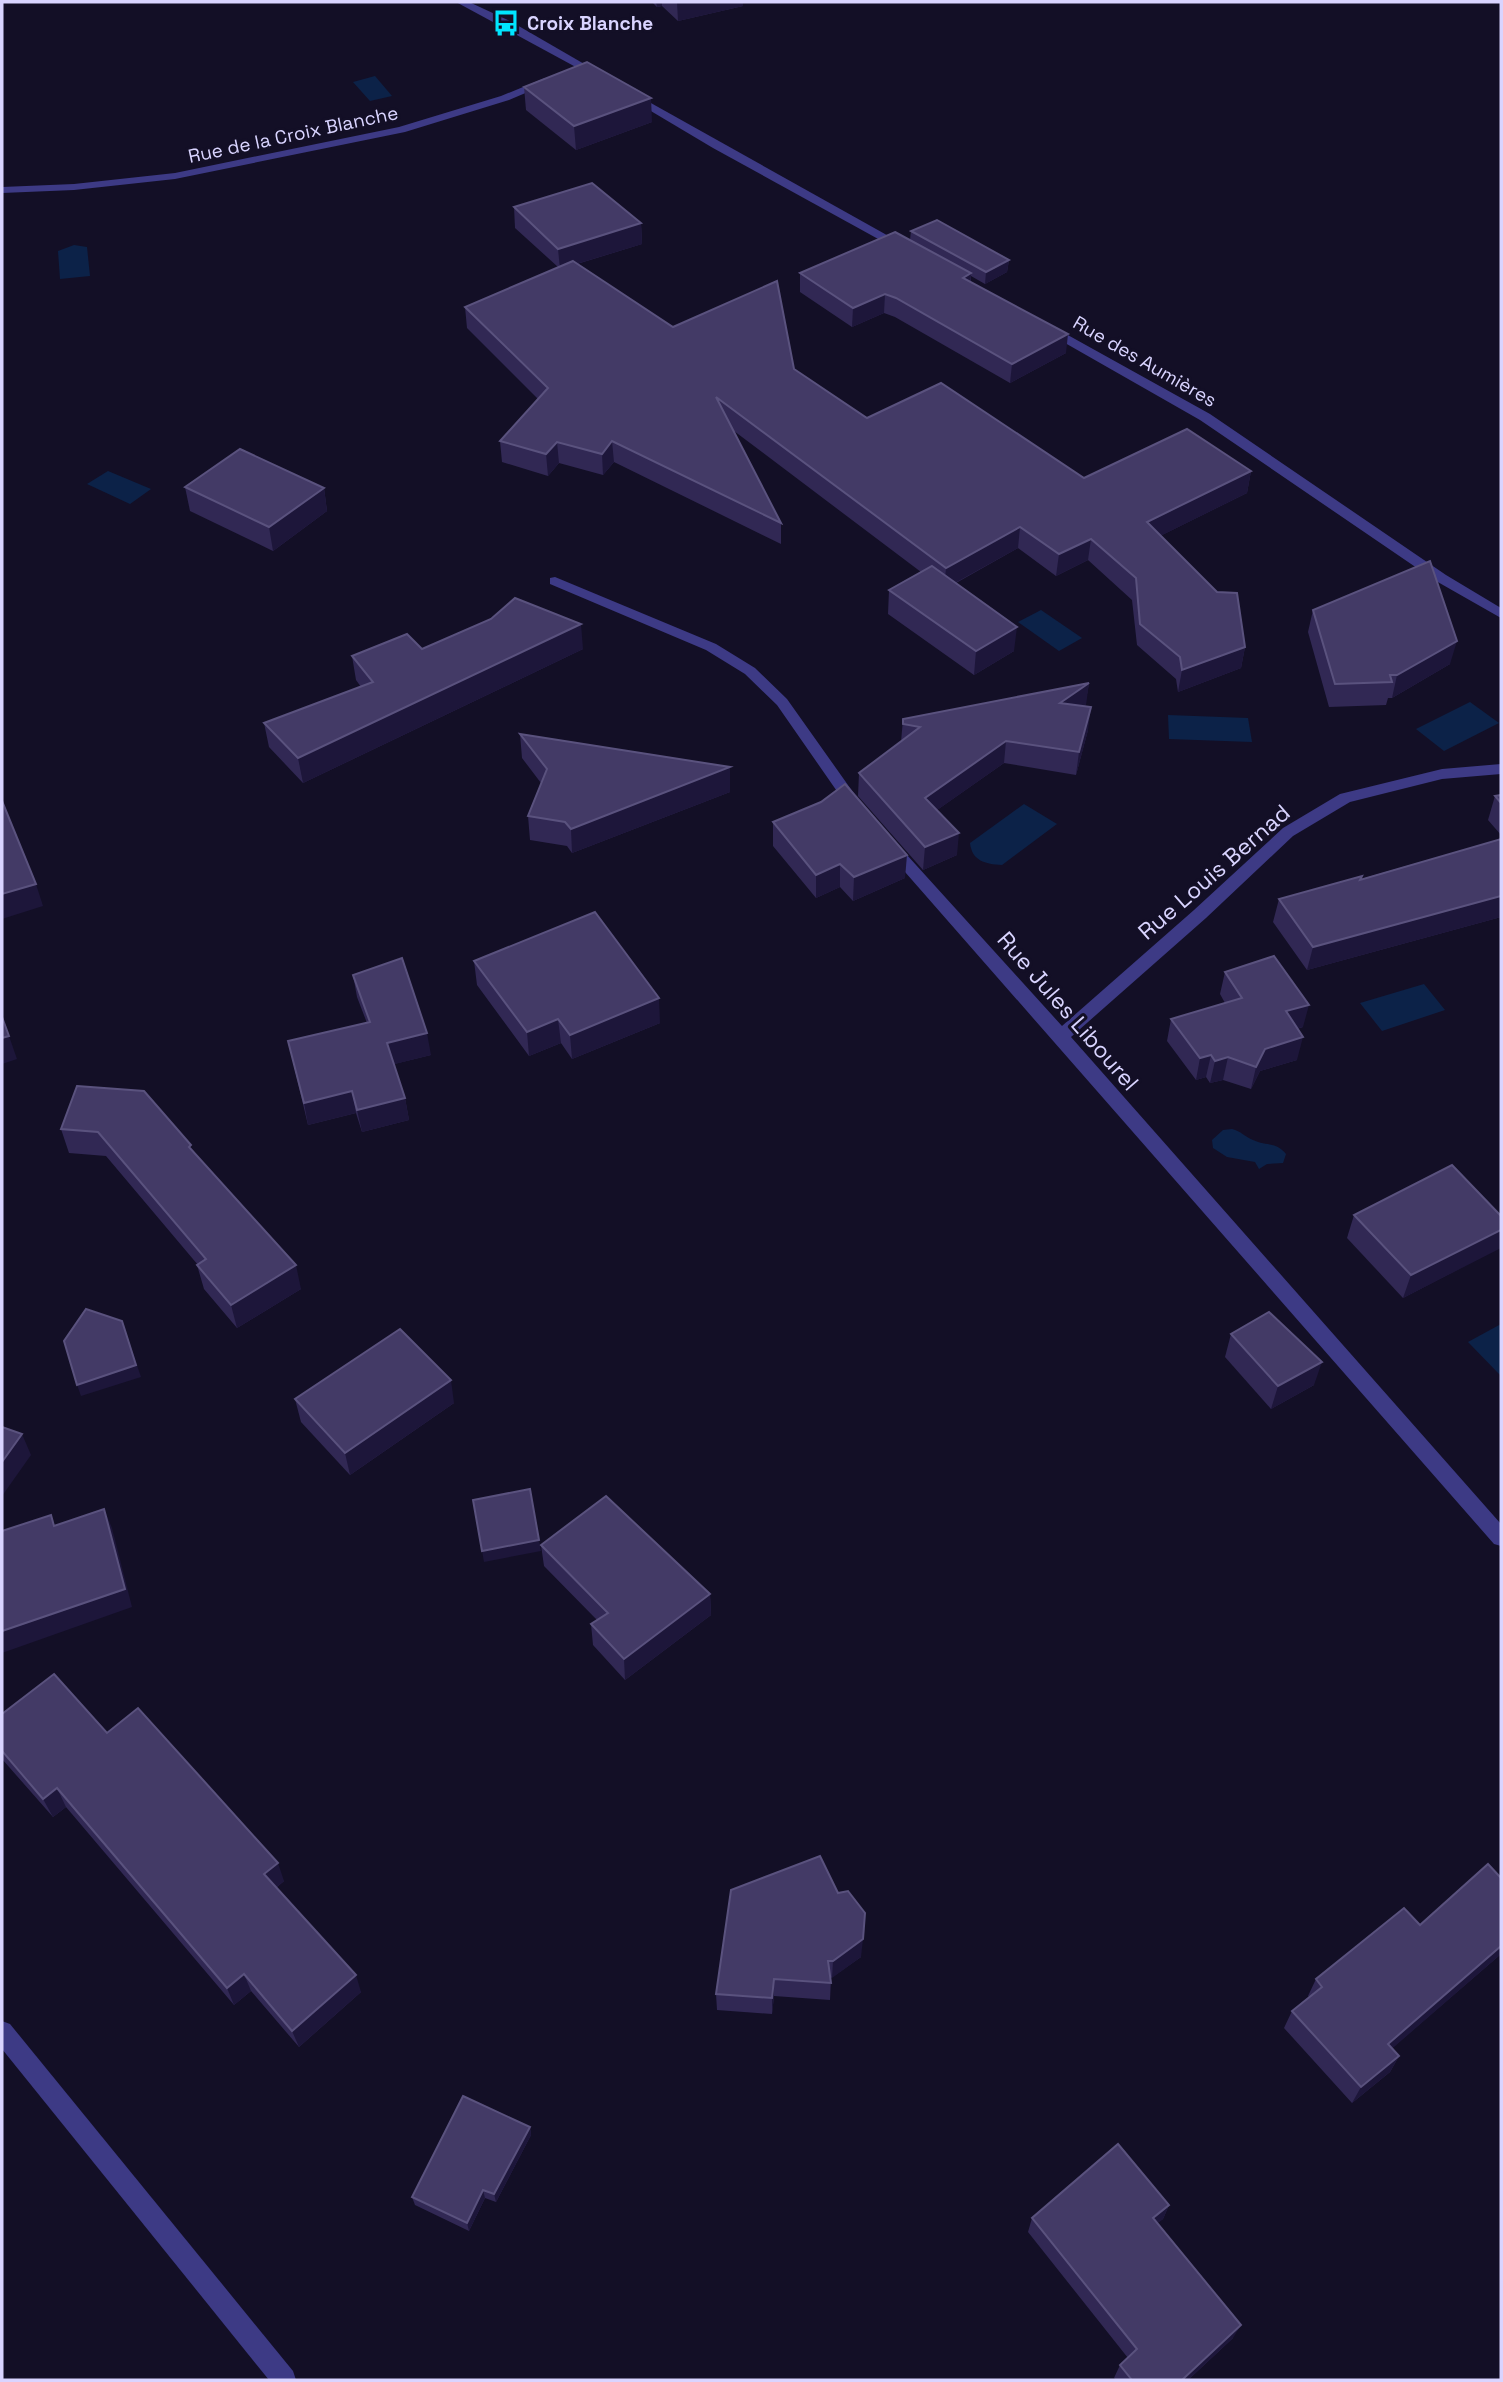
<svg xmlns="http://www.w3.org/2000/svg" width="1503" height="2382" font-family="'Space Grotesk',sans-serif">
	<rect width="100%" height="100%" fill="#130f26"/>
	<g fill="#0c2248">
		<path d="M375 76 392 96 370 101 353 82Z"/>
		<path d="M74 245 87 247 90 276 60 279 58 251Z"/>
		<path d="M108 471 151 489 130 504 87 484Z"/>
		<path d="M1041 610 1082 638 1059 651 1018 622Z"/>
		<path d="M1470 702 1499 723 1444 751 1416 729Z"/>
		<path d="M1168 715 1248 718 1252 742 1169 739Z"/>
		<path d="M1024 804 1057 824 1002 865C985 864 972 861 970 843Z"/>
		<path d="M1424 984 1445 1010 1382 1031 1360 1003Z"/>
		<path d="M1232 1129C1241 1131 1245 1137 1253 1140 1266 1146 1276 1142 1286 1154L1283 1163 1267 1164 1259 1169 1255 1162 1227 1157 1213 1148 1212 1140 1223 1130Z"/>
		<path d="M1501 1324V1376L1468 1342Z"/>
	</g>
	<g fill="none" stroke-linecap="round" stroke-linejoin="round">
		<g fill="#3d3a85" fill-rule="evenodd">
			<path d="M456 2H469L510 21 605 76 596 78Z"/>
			<path d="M545 78 549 79V83L509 100 405 132 175 179 74 190 2 193V187L74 184 175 173 399 127 501 96Z"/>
			<path d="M633 93 910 248 900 251 713 148 629 98 627 96Z"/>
			<path d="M1048 324 1210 414 1446 575 1501 608V618L1436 581 1200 420 1044 331V325Z"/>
			<path d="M555 577 716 644 755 668 787 699 860 802 863 806 860 810H850L777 705 745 674 706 650 550 584V578Z"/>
			<path d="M1501 764V774L1442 779 1350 802 1293 836 1206 918 1071 1037 1501 1524V1546L1494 1544 884 848 887 844H897L1062 1026 1194 910 1283 828 1340 794 1442 769Z"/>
			<path d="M2 2021 10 2024 293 2371 296 2380H269L2 2049Z"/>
		</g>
	</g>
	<g fill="#312854">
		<path d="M652 2H743V6L678 21 662 6 657 7Z"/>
		<path d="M524 87 652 122 576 150 526 110Z"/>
		<path d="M514 207 641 223 642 244 577 264 673 327 794 369 867 418 1084 478 1251 471 1247 493 1160 536 1245 647 1241 668 1178 692 1176 679 1137 645 1132 600 1088 560 1056 576 1018 548 956 583 1014 651 974 675 888 614 889 590 921 572 734 431 781 523V544L614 462 603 475 559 463 548 476 502 462 500 441 538 399 467 328 465 307 558 267 515 228Z"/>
		<path d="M911 231 1009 260 1007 272 985 284 971 276V282L1066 353 1010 383 895 317 884 313 852 327 800 292V273L910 240Z"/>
		<path d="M185 487 324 488 327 511 273 551 190 511Z"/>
		<path d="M1313 610 1450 664 1392 698H1388L1386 705 1329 707 1308 632Z"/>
		<path d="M422 649H583L303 783 269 747 264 723 361 687 356 680 352 656Z"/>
		<path d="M1089 683 1085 706 1088 730 1076 775 1004 763 937 810 957 855 923 870 858 796 859 773 901 742 903 719Z"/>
		<path d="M520 734 730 792 572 853 567 846 530 840 528 816 541 783 522 758Z"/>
		<path d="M1501 795V835L1488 820 1495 796Z"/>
		<path d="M773 822 905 878 853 901 840 887 816 898 773 846Z"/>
		<path d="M1501 839V917L1307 970 1273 922 1279 899 1362 876 1361 879Z"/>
		<path d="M474 961 660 1023 572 1059 561 1043 529 1056 477 985Z"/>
		<path d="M1225 972 1303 1027 1297 1029V1060L1260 1071 1251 1089 1223 1080 1210 1083 1206 1077 1196 1080 1167 1041 1171 1019 1225 1003 1220 994Z"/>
		<path d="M353 975 431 1055 394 1064 405 1098 409 1120 362 1132 356 1113 308 1125 288 1041 367 1023 357 997Z"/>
		<path d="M77 1086 193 1151 301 1289 237 1328 204 1289 197 1265H198L106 1156 69 1153 61 1129Z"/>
		<path d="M1354 1215 1501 1216V1247L1403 1298 1347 1238Z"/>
		<path d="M1231 1334 1314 1385 1271 1409 1225 1357Z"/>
		<path d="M295 1399 454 1403 350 1475 301 1422Z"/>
		<path d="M541 1545 710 1594 711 1615 625 1680 593 1645 591 1624 597 1620 544 1566Z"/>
		<path d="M2 1714 107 1733 284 1881 276 1888 361 1992 299 2047 251 1991 234 2005 66 1807 53 1817 2 1759Z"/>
		<path d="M1501 1878V1954L1392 2048 1399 2056 1390 2072 1352 2103 1284 2028 1292 2011 1309 1997 1308 1996 1316 1979 1420 1925Z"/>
		<path d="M731 1890 861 1957 831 1978 830 2000 774 1996 772 2014 717 2010 716 1994Z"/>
		<path d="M530 2127 531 2135 496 2202 485 2198 469 2231 415 2205 412 2197Z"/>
		<path d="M1169 2205 1163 2219 1157 2223 1233 2338 1188 2380H1116L1114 2378 1120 2365 1128 2358 1028 2232 1032 2218Z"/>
	</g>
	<g fill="#1d163a">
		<path d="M656 2H662V6L657 7Z"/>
		<path d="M677 2H743V6L678 21Z"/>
		<path d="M651 98 652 122 576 150 574 126Z"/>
		<path d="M641 223 642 244 560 269 558 249Z"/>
		<path d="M1009 260 1007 272 985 284 986 272Z"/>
		<path d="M971 273 970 292 963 278Z"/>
		<path d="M885 294 884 313 852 327 853 308Z"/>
		<path d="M1068 334 1066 353 1010 383 1012 364Z"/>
		<path d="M612 441 614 462 603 475 602 454Z"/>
		<path d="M557 442 559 463 548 476 546 454Z"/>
		<path d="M1251 471 1247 493 1144 544 1147 522Z"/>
		<path d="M324 488 327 511 273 551 269 527Z"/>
		<path d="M1020 527 1018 548 944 589 946 568Z"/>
		<path d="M1091 539 1088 560 1056 576 1059 554Z"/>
		<path d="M581 624 583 649 303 783 298 758Z"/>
		<path d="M1017 627 1014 651 974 675 976 651Z"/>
		<path d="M1457 641 1450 664 1392 698 1397 675Z"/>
		<path d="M1245 647 1241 668 1178 692 1182 670Z"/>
		<path d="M1089 683 1086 705 1057 725 1060 703Z"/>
		<path d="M1091 707 1088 730 1076 775 1079 752Z"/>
		<path d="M1006 741 1004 763 923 820 925 798Z"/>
		<path d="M730 767V792L572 853 571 829Z"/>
		<path d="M959 833 957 855 923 870 925 847Z"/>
		<path d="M907 855 905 878 853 901 854 877Z"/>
		<path d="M840 864V887L816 898V875Z"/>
		<path d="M36 884 43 906 2 919V894Z"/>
		<path d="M1501 896V917L1307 970 1313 947Z"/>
		<path d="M659 998 660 1023 572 1059 570 1035Z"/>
		<path d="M1309 1005 1303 1027 1280 1033 1286 1011Z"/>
		<path d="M558 1019 561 1043 529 1056 527 1032Z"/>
		<path d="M427 1033 431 1055 391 1065 387 1043Z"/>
		<path d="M9 1036 17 1059 2 1064V1038Z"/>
		<path d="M1303 1037 1297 1060 1260 1071 1251 1089 1256 1067 1265 1049Z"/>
		<path d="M1211 1055 1206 1077 1196 1080 1200 1058Z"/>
		<path d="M1228 1057 1223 1080 1210 1083 1215 1061Z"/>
		<path d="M352 1091 356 1113 308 1125 304 1103Z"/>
		<path d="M405 1098 409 1120 362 1132 357 1110Z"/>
		<path d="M1501 1230V1248L1403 1298 1411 1275Z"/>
		<path d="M296 1265 301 1289 237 1328 231 1305Z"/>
		<path d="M122 1321 141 1377 81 1396 77 1385Z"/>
		<path d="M1322 1362 1314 1385 1271 1409 1278 1386Z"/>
		<path d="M451 1380 454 1403 350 1475 345 1453Z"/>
		<path d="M22 1434 31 1455 2 1496V1462Z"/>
		<path d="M104 1509 112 1528 132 1607 2 1653V1631Z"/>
		<path d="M539 1540 541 1551 484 1562 482 1551Z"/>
		<path d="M710 1594 711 1615 625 1680 624 1659Z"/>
		<path d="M57 1788 66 1807 53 1817 43 1799Z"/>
		<path d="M278 1863 284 1881 271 1892 264 1874Z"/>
		<path d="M863 1939 861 1957 832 1978 833 1961Z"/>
		<path d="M1501 1946V1954L1379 2060 1388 2044Z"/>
		<path d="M244 1974 251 1991 234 2005 227 1988Z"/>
		<path d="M356 1975 361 1992 299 2047 292 2031Z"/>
		<path d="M774 1979V1996L772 2014V1998Z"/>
		<path d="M1399 2056 1390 2072 1352 2103 1361 2087Z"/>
		<path d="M530 2127 531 2135 496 2202 494 2194Z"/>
		<path d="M483 2190 485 2198 469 2231 467 2223Z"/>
		<path d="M1169 2205 1163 2219 1147 2232 1153 2218Z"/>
		<path d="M1241 2325 1233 2338 1188 2380H1182Z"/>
	</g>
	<g fill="#433a66" stroke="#5a527e" stroke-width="2">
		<path d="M587 62 651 98 574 126 524 87Z"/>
		<path d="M592 183 641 223 558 249 514 207Z"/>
		<path d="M937 220 1009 260 986 272 911 231Z"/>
		<path d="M895 232 971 273 963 278 1068 334 1012 364 896 298 885 294 853 308 800 273Z"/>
		<path d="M573 261 673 327 777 281 794 369 867 418 941 383 1084 478 1187 429 1251 471 1147 522 1217 592 1237 593 1245 647 1182 670 1180 657 1140 624 1136 578 1091 539 1059 554 1020 527 946 568 716 397 781 523 612 441 602 454 557 442 546 454 500 441 548 388 465 307Z"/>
		<path d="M240 449 324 488 269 527 185 487Z"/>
		<path d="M1430 561 1457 641 1397 675H1390L1392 682 1335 684 1313 610Z"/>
		<path d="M932 566 1017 627 976 651 889 590Z"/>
		<path d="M515 598 581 624 298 758 264 723 373 682 352 656 407 634 422 649 491 619Z"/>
		<path d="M1089 683 1060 703 1091 707 1079 752 1006 741 925 798 959 833 925 847 859 773 920 727 903 724V719Z"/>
		<path d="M520 734 730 767 571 829 565 822 528 816 547 769Z"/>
		<path d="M845 784 907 855 854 877 840 864 816 875 773 822 821 802Z"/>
		<path d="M1501 795V803L1495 796Z"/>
		<path d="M2 801 36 884 2 894Z"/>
		<path d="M1501 839V896L1313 947 1279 899 1362 876 1360 880Z"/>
		<path d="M595 912 659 998 570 1035 558 1019 527 1032 474 961Z"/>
		<path d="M1274 956 1309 1005 1286 1011 1303 1037 1265 1049 1256 1067 1228 1057 1215 1061 1211 1055 1200 1058 1171 1019 1242 998 1225 972Z"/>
		<path d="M402 958 427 1033 387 1043 405 1098 357 1110 352 1091 304 1103 288 1041 370 1022 353 975Z"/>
		<path d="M2 1017 9 1036 2 1038Z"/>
		<path d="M77 1086 144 1091 191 1145 189 1147 296 1265 231 1305 197 1265 206 1259 98 1132 61 1129Z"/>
		<path d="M1452 1165 1501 1216V1230L1411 1275 1354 1215Z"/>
		<path d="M86 1309 122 1321 136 1365 77 1385 64 1341Z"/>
		<path d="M1269 1312 1322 1362 1278 1386 1231 1334Z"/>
		<path d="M400 1329 451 1380 345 1453 295 1399Z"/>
		<path d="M2 1427 22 1434 2 1462Z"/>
		<path d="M530 1489 539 1540 482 1551 473 1500Z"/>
		<path d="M606 1496 710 1594 624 1659 591 1624 608 1613 541 1545Z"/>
		<path d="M104 1509 125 1589 2 1631V1531L51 1515 54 1526Z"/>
		<path d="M54 1674 107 1733 138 1708 278 1863 264 1874 356 1975 292 2031 244 1974 227 1988 57 1788 43 1799 2 1751V1714Z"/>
		<path d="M820 1856 838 1893 848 1891 865 1913 863 1939 833 1961H828L831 1983 774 1979 772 1998 716 1994 731 1890Z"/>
		<path d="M1488 1864 1501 1878V1946L1388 2044 1399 2056 1361 2087 1292 2011 1322 1987 1316 1979 1404 1908 1420 1925Z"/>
		<path d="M463 2096 530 2127 494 2194 483 2190 467 2223 412 2197Z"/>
		<path d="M1118 2144 1169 2205 1153 2218 1241 2325 1182 2380H1132L1120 2365 1137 2349 1032 2218Z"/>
	</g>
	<defs>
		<g id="bus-bare" transform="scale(2.1)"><path d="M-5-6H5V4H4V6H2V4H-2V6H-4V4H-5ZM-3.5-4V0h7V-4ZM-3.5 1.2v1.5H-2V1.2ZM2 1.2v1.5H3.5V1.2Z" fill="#00e5ff" stroke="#130f26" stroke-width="2.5" paint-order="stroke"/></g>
	</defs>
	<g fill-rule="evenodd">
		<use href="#bus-bare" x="506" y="23"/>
	</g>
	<g text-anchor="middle" stroke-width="6" stroke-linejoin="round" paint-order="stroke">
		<g font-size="19" font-weight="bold" fill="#d9d4ff" stroke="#130f26" text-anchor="start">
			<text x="527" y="30">Croix Blanche</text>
		</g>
		<g font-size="19" fill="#d9d4ff" stroke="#130f26">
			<text transform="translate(293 134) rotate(-12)" y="7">Rue de la Croix Blanche</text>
			<text transform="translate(1145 361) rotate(30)" y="7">Rue des Aumières</text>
		</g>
		<g font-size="23" fill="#d9d4ff" stroke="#130f26">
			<text transform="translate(1214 872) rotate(-41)" y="8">Rue Louis Bernad</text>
			<text transform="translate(1068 1011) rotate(49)" y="8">Rue Jules Libourel</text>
		</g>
	</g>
	<rect width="1503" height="2382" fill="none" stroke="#d9d4ff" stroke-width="7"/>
</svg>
